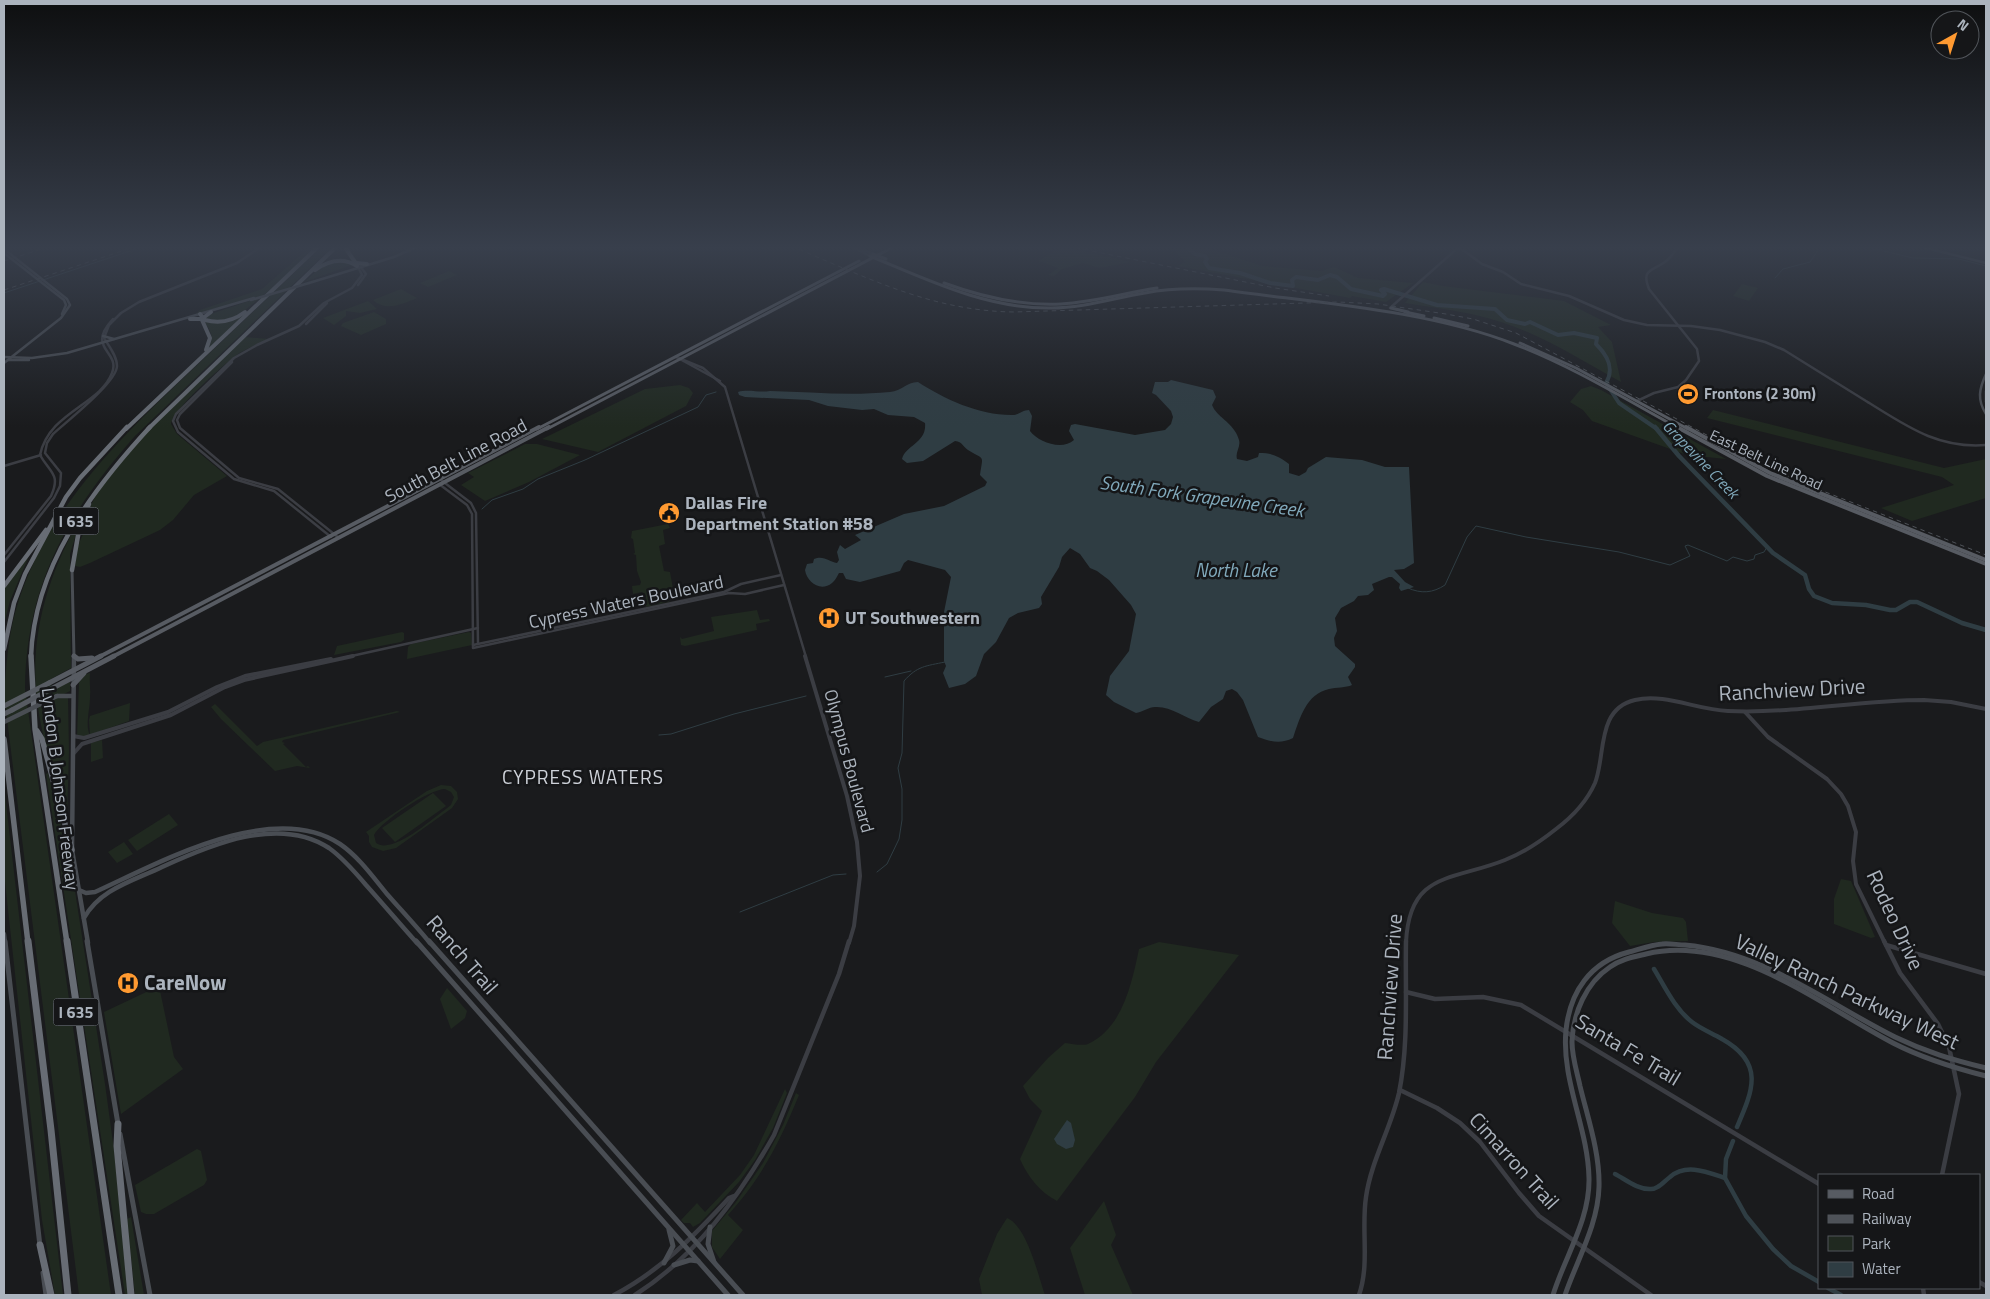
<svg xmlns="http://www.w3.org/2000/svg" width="1990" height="1299" font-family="'Titillium Web',sans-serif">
	<rect width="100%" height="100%" fill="#1a1b1d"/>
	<g fill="#202920" fill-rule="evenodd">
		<path d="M311 246H318L271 289 239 315 218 322 205 318 208 315 255 299 196 314 200 310 262 289Z"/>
		<path d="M323 246H333L135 436C68 512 26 585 25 689L111 1295H79L4 695C6 668 8 639 15 613 43 511 120 438 194 368 237 327 280 286 323 246Z"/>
		<path d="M1170 246H1202L1262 266 1322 271 1334 267 1358 278 1413 283 1386 302 1352 296 1350 298 1177 266 1185 262Z"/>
		<path d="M1062 247H1064L1131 262 1099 268 1083 263 1062 269 1054 276 1048 275 1058 268 1038 261Z"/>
		<path d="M342 261 352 265 304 282 324 265Z"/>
		<path d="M449 271 457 275 428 287 420 283Z"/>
		<path d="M1423 282 1443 286 1564 301 1611 325 1598 327 1612 342 1621 382C1586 363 1552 341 1515 327 1480 313 1442 309 1405 303Z"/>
		<path d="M1742 284 1758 288 1749 301 1733 296Z"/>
		<path d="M401 289 417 298C403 304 386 312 373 300Z"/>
		<path d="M368 301 377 309 360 313 346 311V316L334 325 323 318Z"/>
		<path d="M248 311 209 348H208C215 337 211 332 204 321L220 323Z"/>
		<path d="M374 312 386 319V324L361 335 341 326 343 323Z"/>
		<path d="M245 337 269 339C260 343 250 347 241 352 226 362 175 407 171 424L177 434 227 476 194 495 173 520 160 530 90 563 80 567 75 566 78 546 85 529H81C86 518 90 505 97 494 131 437 197 383 245 337Z"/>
		<path d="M680 385 689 388 693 393 686 406 598 452 542 439 645 389Z"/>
		<path d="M1591 386 1601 390 1726 459 1687 455 1592 421 1583 410 1570 402 1581 389Z"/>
		<path d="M1713 410 1944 468 1986 459V498L1912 521 1881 508 1954 485 1942 477 1707 418Z"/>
		<path d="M525 444H537L580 455 529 482 485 501 461 485 474 477 468 473Z"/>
		<path d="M82 515 70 554 71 668 51 679 52 690 70 682V691L64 694 68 697 69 751 67 822C56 782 42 742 37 700 29 634 49 572 82 515Z"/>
		<path d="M668 524 670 528 663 530 665 544 659 546 664 571 670 572 674 594 668 591 669 602 646 607 644 605 646 604 645 594 642 592 633 594 632 586 640 585 641 582 637 571 636 555 633 554 635 553 633 539 631 538 632 531Z"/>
		<path d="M29 556 10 601 4 624V588Z"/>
		<path d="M757 610 760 620 769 619 770 621 756 624 757 630 685 646 681 645 680 637 682 639 714 631 711 617Z"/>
		<path d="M402 632 404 633V640L401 642 334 655 337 646Z"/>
		<path d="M469 632 471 633 472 645 407 659 408 647 411 644Z"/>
		<path d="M90 673C89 682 91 690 90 698 90 708 85 726 90 735L89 720 90 716 130 703 129 721 84 737 77 736 79 682 86 674Z"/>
		<path d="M215 704 257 746 263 742 397 711 400 712 283 740 282 742 285 743 283 744 306 767 308 766 310 768 297 766 275 771 221 719 211 707Z"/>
		<path d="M102 740 103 758 91 762V743Z"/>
		<path d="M48 773 70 859 105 1084 114 1150 128 1295H125L46 774Z"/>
		<path d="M441 785 451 786 457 792 458 799 452 808 396 848 383 851 372 847 369 842V836L366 832 427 791ZM445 789 451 792 454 797 451 805 446 809C432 819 392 855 376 843L374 835C381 821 430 789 445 789Z"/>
		<path d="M4 786 63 1295H55L42 1220 4 873Z"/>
		<path d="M433 793 446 806 395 842 382 828Z"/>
		<path d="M169 814 178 825 137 851 128 840Z"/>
		<path d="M124 842 133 854 117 863 108 852Z"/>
		<path d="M1841 879 1851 881 1875 937 1871 938 1834 924V899Z"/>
		<path d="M1615 901 1652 913 1683 918 1686 922 1688 941 1654 942 1630 946 1612 923Z"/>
		<path d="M1159 942 1239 955 1156 1062 1135 1097 1057 1201C1041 1193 1027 1176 1020 1159L1042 1111 1030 1099 1023 1086 1048 1058 1065 1043C1072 1044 1083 1046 1088 1044 1123 1028 1132 982 1139 949Z"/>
		<path d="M159 986 174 1057 183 1069 121 1114 104 1012Z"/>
		<path d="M447 988 467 1011 465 1018 451 1029 440 999Z"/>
		<path d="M785 1089 787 1093 773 1128 755 1160 739 1182 700 1223 693 1227 690 1223H684L681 1220 697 1203 705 1212 740 1175 754 1155Z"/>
		<path d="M796 1093 799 1095C780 1141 762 1178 728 1215L743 1230 720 1259 712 1247V1231L736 1202 763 1163 783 1125Z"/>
		<path d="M197 1149 201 1151 207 1180 204 1185 154 1214H146L141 1212 135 1185Z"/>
		<path d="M1104 1201 1116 1235 1111 1245 1133 1295H1085L1070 1248Z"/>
		<path d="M131 1217 144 1295H135L127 1219Z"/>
		<path d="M1007 1218C1027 1226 1038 1275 1045 1295H982L979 1279 997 1234Z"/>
	</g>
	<g fill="#2f3d43">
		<path d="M1171 380 1213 390 1216 397 1212 405 1214 409C1222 420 1235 425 1239 440 1241 447 1235 452 1237 459L1247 461 1258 457 1259 453C1272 453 1278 456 1289 464V473L1299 476 1306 472 1308 468 1326 457 1362 460 1385 467H1409L1414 563 1404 569 1394 570 1405 582 1414 587 1401 591 1399 588 1400 584 1392 577H1389L1372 584 1374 590 1368 595 1358 596 1354 601 1341 608 1335 618 1337 631 1334 638 1335 646 1355 664V667L1348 677 1352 685C1346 688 1336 687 1329 689 1306 694 1300 718 1293 738 1281 744 1271 742 1258 737L1243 700 1237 692 1232 689 1226 691 1223 699 1211 707 1199 722C1184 718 1171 706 1155 707 1149 707 1142 712 1136 713L1114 702 1106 695 1110 676 1129 651 1136 614 1131 605 1109 580 1097 571 1090 568 1080 554 1070 548 1062 557 1059 567 1041 597 1042 604 1039 608 1018 613 1009 618 996 642 984 654 976 676 965 684 949 688 943 673 946 666 944 661V612L951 577 945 570 908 560 904 563 900 571 860 582 846 579 843 573H839C837 576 836 580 832 583 821 592 807 583 805 570L807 564 813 563 814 559C824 555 829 562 837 563L839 560 837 552 840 545 845 549 861 540 855 535 904 514 944 506 985 486 987 482 980 475C983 453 985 461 968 450 962 446 963 442 955 441L923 461 907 463 902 459C906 445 927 443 925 423L914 417 888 415 874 409 862 410 828 406 809 400 745 397 739 395 738 392C749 389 759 393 770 391 810 392 850 396 890 392 902 391 906 382 918 382 944 399 979 415 1011 415 1018 416 1022 410 1029 410L1032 416 1030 431C1038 442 1062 451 1074 440L1069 431 1071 425 1075 424 1135 435 1165 430 1171 424 1173 417 1171 411 1156 395 1152 393 1155 382H1168Z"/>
		<path d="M1067 1120 1071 1123 1075 1140 1073 1147 1066 1149 1057 1144 1054 1139Z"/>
	</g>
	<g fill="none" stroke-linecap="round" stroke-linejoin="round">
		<g stroke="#2f3d43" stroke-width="1">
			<path d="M1863 246 1913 258 1959 259 1986 266"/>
			<path d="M1775 278 1783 269 1810 262 1821 246"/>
			<path d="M4 293 145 246"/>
			<path d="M482 509 492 500 523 489 538 479 585 460 698 407 706 395 716 392"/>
			<path d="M1408 588C1421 594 1433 593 1445 585L1467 537 1476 526 1526 537 1619 552 1670 565 1690 556 1685 546 1688 545 1727 561 1733 557 1747 561 1754 559 1755 555 1764 552 1767 547"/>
			<path d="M885 677 911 671"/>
			<path d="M659 735 671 734 734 714 806 696"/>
			<path d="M877 872 887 864 899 839 902 820V789L898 768 902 753 904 681C917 666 926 666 945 662"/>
			<path d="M740 912 833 875 846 874"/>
		</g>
		<g stroke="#2f3d43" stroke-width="4.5">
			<path d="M1654 969C1665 987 1675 1009 1692 1022 1701 1029 1712 1033 1722 1039 1765 1063 1753 1090 1737 1127"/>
			<path d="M1733 1141 1726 1159 1725 1178 1746 1216 1773 1249 1791 1266 1819 1282"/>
			<path d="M1615 1174C1625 1179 1638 1190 1651 1189 1659 1189 1664 1181 1670 1177 1686 1163 1707 1172 1725 1178"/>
			<path d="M1828 1288 1841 1295"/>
		</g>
		<path stroke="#2f3d43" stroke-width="4" d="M1186 246 1195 254 1205 256 1207 259 1205 262 1209 268 1240 273 1270 283 1293 286 1292 280 1296 277 1318 280 1330 275 1337 277 1351 289 1383 296 1385 294 1381 290 1384 289 1437 305 1495 309 1507 320 1525 324 1530 322 1558 335 1574 333 1597 338 1596 344C1607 355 1615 368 1606 383L1619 403 1657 429"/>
		<path stroke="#2f3d43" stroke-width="4.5" d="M1655 427 1679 456 1773 553 1805 575 1809 589 1814 596 1832 603 1866 605 1890 610H1896L1910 602H1917L1962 623 1986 630"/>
		<g stroke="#3b3d43" stroke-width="2.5">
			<path d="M851 246 870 256"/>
			<path d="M853 246 873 254"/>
			<path d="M1450 246 1463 250 1482 264 1503 272 1521 284 1569 296 1624 320 1647 325 1691 326 1720 330 1765 342 1784 350C1811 367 1839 384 1866 401 1905 425 1937 449 1986 445"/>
			<path d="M358 285 366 274 360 266"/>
			<path d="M1390 308 1460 246"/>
			<path d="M306 324 327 303"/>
			<path d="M676 357 703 368 725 387 806 657"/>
			<path d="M678 358 720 381"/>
			<path d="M232 362 180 414 177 420 180 428 239 478 278 489 339 538"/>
			<path d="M1637 401 1654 393 1678 387 1686 380 1699 361 1697 349 1649 289C1641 269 1652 271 1665 262 1671 258 1674 251 1679 246"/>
			<path d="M4 466 41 455"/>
			<path d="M441 480 471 503 476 513 478 644"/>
			<path d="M439 484 467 505 472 514 473 648 729 593 745 594 784 585"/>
			<path d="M331 537 274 491 234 479 178 432 173 421 176 414 234 358 257 345 299 326 324 303 352 288 362 275 358 267"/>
			<path d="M4 555 51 496C61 474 50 473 40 455 49 412 100 405 112 373 121 351 85 349 113 319"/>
			<path d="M4 562 54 498 60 486 61 473 45 453 47 443 53 434C66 422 117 382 117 366 117 356 109 346 104 338L109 325 121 313 139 302 237 263 262 246"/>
			<path d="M473 645 724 592 741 584 781 575"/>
			<path d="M347 657 478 628"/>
		</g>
		<g stroke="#3b3d43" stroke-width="4">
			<path d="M805 656 847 796 857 842 860 876 854 926 849 943"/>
			<path d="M1745 712 1768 737 1827 779 1841 794 1848 806 1856 832 1853 861 1856 884 1885 943"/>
			<path d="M73 736 84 738 168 712 217 687 245 676 331 659"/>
			<path d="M74 753 82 744 171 715 225 687 244 680 353 656"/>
			<path d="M1406 943C1409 871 1453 881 1505 860 1523 853 1541 841 1556 829 1572 817 1587 801 1595 783 1606 755 1596 709 1635 700 1665 693 1697 710 1728 711 1793 714 1858 700 1924 700L1951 702 1986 709"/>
		</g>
		<g stroke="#3b3d43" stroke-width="4.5">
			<path d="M1884 941 1900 973 1938 1024 1949 1047 1959 1094 1942 1175"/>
			<path d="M1886 945 1986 974"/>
			<path d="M1406 992 1435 999 1483 997 1521 1005 1819 1184"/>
			<path d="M1400 1090 1437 1108 1460 1123 1480 1142 1519 1193 1539 1216 1651 1295"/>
			<path d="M1979 1282 1986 1286"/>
			<path d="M1923 1288 1924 1295"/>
			<path d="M614 1295C660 1271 694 1236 729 1198L734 1196"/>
			<path d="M635 1295C696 1256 739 1197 774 1135L839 974 849 941"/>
			<path d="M1359 1295C1370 1263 1361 1230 1366 1197 1371 1161 1391 1128 1399 1093 1409 1043 1405 992 1406 941"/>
		</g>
		<g stroke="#494d53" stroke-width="2.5">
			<path d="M1918 246 1986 263"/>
			<path d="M4 249 67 299 70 305 61 318 4 363"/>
			<path d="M4 253 64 300 66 305 62 314"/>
			<path d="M309 283 394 257 419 246"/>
			<path d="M103 336 114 339"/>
			<path d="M4 357 32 358 67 353 254 298"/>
			<path d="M8 360H29"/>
			<path d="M1986 374C1979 389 1977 400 1986 414"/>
			<path d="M1986 391V402"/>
		</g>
		<path stroke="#494d53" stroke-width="3" d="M72 570 74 657"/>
		<g stroke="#494d53" stroke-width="4.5">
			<path d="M74 656 72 850 88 943"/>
			<path d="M57 696H73"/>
			<path d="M79 890 86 893 95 892C159 863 272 799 340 844 359 857 373 877 387 894 401 910 416 926 430 943"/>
			<path d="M84 918C100 889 133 881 162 867 210 845 279 815 329 848 343 858 355 872 366 885 383 904 400 924 417 943"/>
			<path d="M4 934 5 943"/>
		</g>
		<g stroke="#494d53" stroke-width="5">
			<path d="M5 941 40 1246"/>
			<path d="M87 941 118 1124"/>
			<path d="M416 941 728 1295"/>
			<path d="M429 941 743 1295"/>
			<path d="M120 1134 150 1295"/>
			<path d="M710 1227 708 1244 714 1262"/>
			<path d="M664 1263 673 1246 669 1230"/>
			<path d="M674 1265 690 1260 698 1261"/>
			<path d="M43 1273 46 1295"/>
			<path d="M1553 1295C1565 1256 1590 1220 1589 1178 1588 1128 1561 1080 1566 1030 1570 992 1590 962 1629 952 1640 949 1651 945 1662 944 1669 943 1678 945 1685 945 1763 952 1827 1003 1895 1037 1926 1052 1953 1060 1986 1068"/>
			<path d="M1565 1295C1577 1260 1598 1225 1599 1187 1600 1153 1588 1119 1580 1086 1577 1072 1572 1057 1572 1042 1573 1013 1586 983 1610 967 1621 959 1633 957 1646 954 1733 933 1820 1005 1893 1043 1922 1058 1954 1068 1986 1076"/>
		</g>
		<g stroke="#575b62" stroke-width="3">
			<path d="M873 254 886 259"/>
			<path d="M870 256C928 280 987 309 1051 308 1083 308 1114 298 1145 293 1171 288 1197 288 1224 290 1317 303 1427 310 1514 344 1572 366 1625 399 1680 429"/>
			<path d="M944 283C982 297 1021 306 1061 304 1094 302 1125 293 1157 288"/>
			<path d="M1391 308 1408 312"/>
			<path d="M1405 312 1424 316"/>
			<path d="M1434 318 1468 326"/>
			<path d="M1520 343 1576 368 1688 429"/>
			<path d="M537 429 859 261"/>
			<path d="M547 429 895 246"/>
		</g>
		<g stroke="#575b62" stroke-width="4">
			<path d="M1677 427 1767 476 1986 564"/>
			<path d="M1686 427 1770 473 1986 560"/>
			<path d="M99 657 539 427"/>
			<path d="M112 657 549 427"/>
		</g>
		<g stroke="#575b62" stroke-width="5">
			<path d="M74 656 78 659 92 658"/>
			<path d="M49 683 101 656"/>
			<path d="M73 685 84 673"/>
			<path d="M51 689 114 656"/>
			<path d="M4 714 12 710"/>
		</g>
		<g stroke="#676c74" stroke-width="4">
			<path d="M344 246 355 262"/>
			<path d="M356 263 367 264"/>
			<path d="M315 270C328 261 343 257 357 266"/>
			<path d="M200 314 205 320C220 324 233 321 245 312"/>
			<path d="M203 318 211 312"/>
			<path d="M190 319H201"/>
			<path d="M202 320 210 338 206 350"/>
			<path d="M126 429 319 246"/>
			<path d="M148 429 337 246"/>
		</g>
		<g stroke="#676c74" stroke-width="4.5">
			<path d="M72 570 79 530 89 504"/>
			<path d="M4 586 46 530"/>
			<path d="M4 649 14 603 25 574 66 497 80 478 127 427"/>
			<path d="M31 657C34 567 91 491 150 427"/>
		</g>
		<g stroke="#676c74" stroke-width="5.5">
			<path d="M31 656 35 729 67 943"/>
			<path d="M37 731 42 739 72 850"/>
			<path d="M4 739 28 943"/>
		</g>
		<g stroke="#676c74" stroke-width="7">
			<path d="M28 941 51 1130 68 1295"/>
			<path d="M67 941 119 1295"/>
			<path d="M118 1124 117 1146 131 1295"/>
			<path d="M40 1245 51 1295"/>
		</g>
		<g stroke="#4e5258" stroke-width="1" stroke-dasharray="4.5 4" stroke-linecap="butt">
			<path d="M791 246C866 277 931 311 1014 312L1338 302 1378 304 1446 314 1473 319 1516 333 1759 463 1810 486 1986 555"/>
			<path d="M1067 246 1275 288 1329 296"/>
			<path d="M4 261 51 246"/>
			<path d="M4 290 137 246"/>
		</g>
		<path stroke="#494d53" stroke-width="2.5" d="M251 300 309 283"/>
		<path stroke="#494d53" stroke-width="4.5" d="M4 722 57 696"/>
		<g stroke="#575b62" stroke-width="5">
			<path d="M4 706 49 683"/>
			<path d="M12 710 51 689"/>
		</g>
	</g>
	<linearGradient id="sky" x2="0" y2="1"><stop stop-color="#0e0f10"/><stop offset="0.58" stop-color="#383f4c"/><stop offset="1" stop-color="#383f4c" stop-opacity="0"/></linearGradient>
	<rect width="1990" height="427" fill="url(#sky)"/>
	<defs>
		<g id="stadium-disc" transform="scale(1.125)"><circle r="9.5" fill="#ff9a31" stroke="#151618"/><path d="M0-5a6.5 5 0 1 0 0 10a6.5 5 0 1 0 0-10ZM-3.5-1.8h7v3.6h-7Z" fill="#111"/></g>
		<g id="civic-disc" transform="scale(1.125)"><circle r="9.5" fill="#ff9a31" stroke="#151618"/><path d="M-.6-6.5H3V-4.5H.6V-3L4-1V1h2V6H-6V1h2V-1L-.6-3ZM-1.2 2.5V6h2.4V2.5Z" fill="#111"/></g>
		<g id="hospital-disc" transform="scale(1.125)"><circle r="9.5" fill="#ff9a31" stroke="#151618"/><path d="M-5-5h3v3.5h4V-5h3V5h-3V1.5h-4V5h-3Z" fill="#111"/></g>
	</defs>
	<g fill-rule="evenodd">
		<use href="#stadium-disc" x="1688" y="394"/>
		<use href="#civic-disc" x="669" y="513"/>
		<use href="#hospital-disc" x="829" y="618"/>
		<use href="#hospital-disc" x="128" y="983"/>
	</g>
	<g text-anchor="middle" stroke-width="5" stroke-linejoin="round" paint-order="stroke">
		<g font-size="15" font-weight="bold" fill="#acb4be" stroke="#151618" text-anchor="start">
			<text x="1704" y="399">Frontons (2 30m)</text>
		</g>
		<g font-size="15" fill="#acb4be" stroke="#151618">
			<text transform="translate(1766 460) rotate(25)" y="5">East Belt Line Road</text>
		</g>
		<g font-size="16" font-style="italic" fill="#81a9bb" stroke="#151618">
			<text transform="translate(1701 459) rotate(46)" y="6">Grapevine Creek</text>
		</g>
		<g fill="#151618" stroke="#7f858c" stroke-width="1">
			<rect x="53.5" y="507.5" width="45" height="27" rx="4"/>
			<rect x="53.5" y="998.5" width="45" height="27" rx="4"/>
		</g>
		<g font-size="16" font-weight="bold" fill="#acb4be">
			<text x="76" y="527">I 635</text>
			<text x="76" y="1018">I 635</text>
		</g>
		<g font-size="18" fill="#acb4be" stroke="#151618">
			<text transform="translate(456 461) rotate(-28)" y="6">South Belt Line Road</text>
			<text transform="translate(626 602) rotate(-12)" y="6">Cypress Waters Boulevard</text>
			<text transform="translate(849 761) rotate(75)" y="6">Olympus Boulevard</text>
			<text transform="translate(60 789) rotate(83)" y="6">Lyndon B Johnson Freeway</text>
		</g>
		<g font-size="18" font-weight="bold" fill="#acb4be" stroke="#151618" text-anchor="start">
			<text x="685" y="509">Dallas Fire<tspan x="685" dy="21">Department Station #58</tspan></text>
			<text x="845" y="624">UT Southwestern</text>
		</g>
		<g font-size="19" font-style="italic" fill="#81a9bb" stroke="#151618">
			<text transform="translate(1202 496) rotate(8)" y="7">South Fork Grapevine Creek</text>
			<text x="1236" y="577">North Lake</text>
		</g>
		<g font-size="19" letter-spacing="1" fill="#ced2d9" stroke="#151618">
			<text x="583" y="784">CYPRESS WATERS</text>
		</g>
		<g font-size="21" fill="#acb4be" stroke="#151618">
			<text transform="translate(1792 690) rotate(-3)" y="7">Ranchview Drive</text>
			<text transform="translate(1895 920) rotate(65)" y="7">Rodeo Drive</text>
			<text transform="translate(462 955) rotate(49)" y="7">Ranch Trail</text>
			<text transform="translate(1390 987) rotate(-86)" y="7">Ranchview Drive</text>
			<text transform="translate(1847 992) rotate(25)" y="7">Valley Ranch Parkway West</text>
			<text transform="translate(1628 1050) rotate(31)" y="7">Santa Fe Trail</text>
			<text transform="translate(1514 1161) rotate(48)" y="7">Cimarron Trail</text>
		</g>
		<g font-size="21" font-weight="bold" fill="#acb4be" stroke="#151618" text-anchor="start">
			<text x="144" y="990">CareNow</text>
		</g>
	</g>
	<rect width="1990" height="1299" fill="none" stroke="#acb4be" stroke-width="10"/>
	<rect x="1818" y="1174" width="162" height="115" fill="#151618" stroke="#51555a"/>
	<rect x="1828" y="1190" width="25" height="8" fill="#575b62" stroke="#51555a"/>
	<text x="1862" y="1199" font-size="15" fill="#acb4be">Road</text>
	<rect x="1828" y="1215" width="25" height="8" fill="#4e5258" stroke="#51555a"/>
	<text x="1862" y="1224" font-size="15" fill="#acb4be">Railway</text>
	<rect x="1828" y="1236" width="25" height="15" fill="#202920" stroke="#51555a"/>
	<text x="1862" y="1249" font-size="15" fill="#acb4be">Park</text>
	<rect x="1828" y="1262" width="25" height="15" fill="#2f3d43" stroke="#51555a"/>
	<text x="1862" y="1274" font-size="15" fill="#acb4be">Water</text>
	<g transform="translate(1955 35) rotate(39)"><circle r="24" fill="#151618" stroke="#51555a"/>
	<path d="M0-4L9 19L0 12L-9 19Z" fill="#ff9a31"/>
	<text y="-8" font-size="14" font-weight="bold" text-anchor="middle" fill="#acb4be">N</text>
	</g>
</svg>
